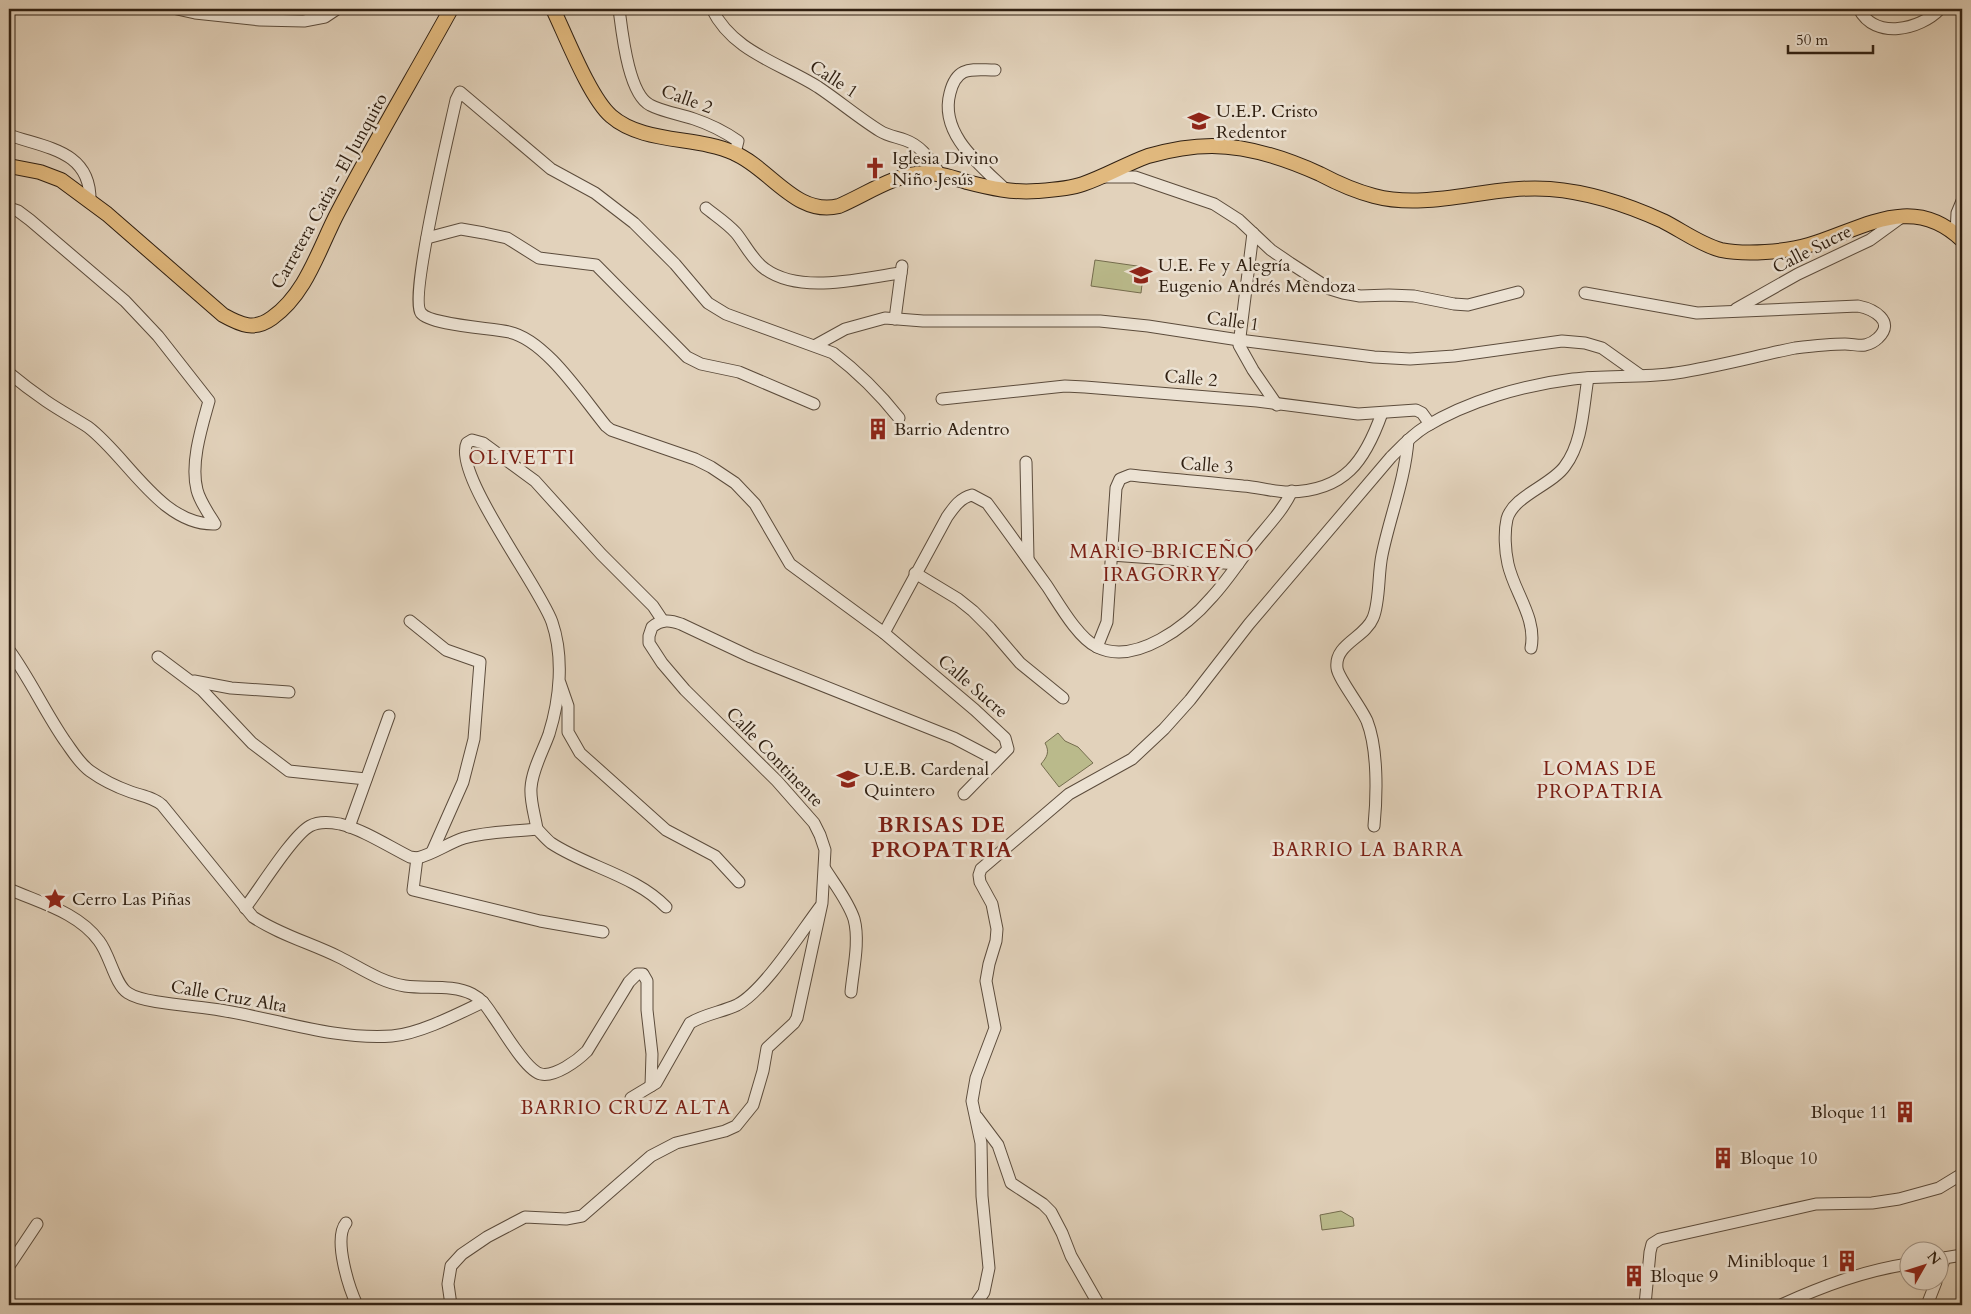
<svg xmlns="http://www.w3.org/2000/svg" width="1971" height="1314" font-family="Cardo,serif">
	<rect width="100%" height="100%" fill="#e2d2bb"/>
	<filter id="stains"><feTurbulence type="fractalNoise" baseFrequency=".004" numOctaves="4"/><feColorMatrix values="0 0 0 0 .2 0 0 0 0 .09 0 0 0 0 .02 0 0 0 .5 -.17"/></filter>
	<radialGradient id="worn" r=".72"><stop offset=".6" stop-color="#630" stop-opacity="0"/><stop offset="1" stop-color="#630" stop-opacity=".3"/></radialGradient>
	<g fill="#baba8b" stroke="#756d4e">
		<path d="M1095 260 1144 267 1141 293 1091 286Z"/>
		<path d="M1058 733 1065 741 1078 747 1093 763 1059 787 1041 764C1047 757 1050 752 1045 743Z"/>
		<path d="M1341 1211 1353 1218 1354 1226 1322 1230 1320 1215Z"/>
	</g>
	<g fill="none" stroke-linecap="round" stroke-linejoin="round">
		<g stroke="#5c4c3c" stroke-width="13">
			<g id="minor">
				<path d="M177 9 195 13 260 20 304 21 325 17 337 9"/>
				<path d="M619 9C622 31 628 94 650 105 663 112 680 114 694 119 709 124 725 132 738 141L735 153"/>
				<path d="M712 9C733 52 780 63 818 87 839 101 859 118 880 131 888 136 897 137 905 140 922 146 930 160 940 174"/>
				<path d="M1859 9C1875 40 1920 30 1940 9"/>
				<path d="M995 70C972 70 957 65 950 93 939 134 980 165 1007 191"/>
				<path d="M9 135C45 148 91 150 90 201"/>
				<path d="M1103 177H1135L1214 204 1239 220 1271 250 1290 263 1330 289 1343 293 1360 296 1389 295 1414 296 1454 304 1468 305 1518 292"/>
				<path d="M9 208 18 211 30 220 125 301 158 336 209 401C202 426 190 463 197 490 200 502 209 514 215 524 161 526 127 456 88 427 74 418 59 410 46 401 33 392 21 383 9 373"/>
				<path d="M706 208C716 216 727 223 736 233 745 244 753 261 765 269 801 295 861 278 901 273"/>
				<path d="M1253 233 1239 345 1253 370 1277 405"/>
				<path d="M1956 234 1957 213 1962 201"/>
				<path d="M427 238 461 229 484 233 507 238 539 258 596 265 687 357 701 364 739 372 814 404"/>
				<path d="M1736 309 1798 274 1870 240 1903 216"/>
				<path d="M895 319 902 266"/>
				<path d="M816 345 845 329 885 318 923 321H1100L1148 326 1239 340 1374 357 1410 359 1454 356 1562 341 1585 343 1602 348 1640 375"/>
				<path d="M942 399 1065 386 1085 387 1257 401 1358 414 1416 410 1422 413 1430 424"/>
				<path d="M899 418C880 394 858 372 833 353L726 314 708 303 675 264 634 223 595 193 551 169 460 92 456 100C450 128 409 298 421 313 430 325 492 328 509 332 546 340 582 397 606 426L611 430 695 459 711 467 735 483 755 504 790 564 884 633 975 710 1005 738 1008 749 964 794"/>
				<path d="M1026 462 1028 559"/>
				<path d="M1111 555 1238 564"/>
				<path d="M915 573 958 599 973 611 990 628 1020 663 1063 698"/>
				<path d="M410 621 446 650 480 662 474 739 463 782 432 852"/>
				<path d="M884 633 947 517C954 507 960 498 972 495L987 503C1007 530 1027 558 1047 586 1059 604 1078 638 1097 647 1136 666 1188 625 1212 597 1226 582 1237 565 1249 549 1264 529 1281 514 1292 491"/>
				<path d="M1097 647 1107 622 1116 488 1120 479 1130 475C1167 479 1205 482 1243 486 1258 487 1274 492 1289 492 1345 491 1365 461 1382 413"/>
				<path d="M1531 648C1537 618 1514 592 1508 564 1505 551 1504 532 1507 519 1513 496 1552 485 1565 466 1583 442 1583 407 1588 378"/>
				<path d="M9 650C30 679 45 712 65 741 73 752 79 763 90 771 101 779 117 787 131 792 142 796 153 797 162 805L253 917C280 935 311 943 339 957 361 968 380 982 405 986 426 989 453 984 472 994 482 999 487 1007 493 1016 502 1028 526 1071 541 1074 555 1077 577 1061 587 1051L629 982 637 974H643L647 981V1010L652 1054 651 1086"/>
				<path d="M158 657 202 690 252 743 289 771 366 779"/>
				<path d="M194 681 231 688 289 692"/>
				<path d="M560 683 568 706V732L580 753 666 830 715 856 739 882"/>
				<path d="M1374 826C1377 795 1378 749 1367 721 1361 707 1338 678 1337 668 1334 644 1365 638 1373 618 1380 602 1378 573 1382 555 1390 516 1405 480 1408 440"/>
				<path d="M349 827 389 716"/>
				<path d="M537 829C535 816 530 801 531 788 532 770 543 751 549 734 560 699 564 657 552 622 540 587 452 473 467 443L472 440 483 443 535 481 601 554 653 606 663 621"/>
				<path d="M537 829C542 834 546 839 551 843 587 867 635 875 666 907"/>
				<path d="M417 858 413 890 540 921 603 932"/>
				<path d="M825 869C835 885 848 901 854 919 860 941 853 970 851 992"/>
				<path d="M9 889C40 903 78 912 99 941 110 955 115 985 128 993 144 1004 199 1006 220 1010 277 1019 333 1040 392 1036 419 1034 458 1014 483 1002"/>
				<path d="M245 908C259 890 293 835 310 826 319 821 330 822 340 824 364 830 388 846 410 857L417 858C434 854 448 843 464 838 489 831 512 832 537 829"/>
				<path d="M631 1098 656 1083 690 1023C705 1014 722 1012 737 1005 764 991 801 932 820 907"/>
				<path d="M977 1117 998 1145 1011 1183 1043 1204 1051 1212 1062 1233 1071 1256 1099 1305"/>
				<path d="M346 1223C333 1239 349 1288 357 1305"/>
				<path d="M1938 1259 1962 1255"/>
				<path d="M9 1266 37 1224"/>
				<path d="M1938 1275 1945 1258"/>
				<path d="M451 1305 448 1284 451 1266 462 1254 487 1237 525 1217 566 1219 582 1216 651 1156 676 1143 725 1131 736 1126 753 1105 763 1071 767 1048 794 1023 797 1018 822 903 825 850 820 835 814 823 777 781 685 690 662 663 649 643V636L652 627C662 619 670 620 681 624L751 657 954 738 996 760"/>
				<path d="M975 1305 984 1292 989 1268 982 1196 981 1143 972 1101 976 1078 995 1028 986 981 989 964 996 941 997 929 992 904 980 882 979 875 981 869 1069 794 1132 759 1164 729 1190 700 1249 624 1391 457C1402 446 1412 435 1425 427 1468 401 1523 385 1573 379 1607 375 1642 378 1676 373 1716 367 1756 356 1795 348 1812 346 1829 344 1845 344 1852 344 1859 346 1865 345 1869 344 1875 341 1878 338 1896 321 1873 309 1858 306L1697 313 1585 293"/>
				<path d="M1645 1305 1650 1252 1652 1244 1660 1239 1816 1204 1872 1203 1899 1199 1939 1188 1962 1174"/>
				<path d="M1781 1305C1823 1286 1863 1271 1908 1264"/>
				<path d="M1927 1305 1936 1282"/>
			</g>
		</g>
		<g stroke="#302012" stroke-width="16">
			<g id="major">
				<path d="M553 9C566 36 590 98 611 116 643 144 697 136 734 153 770 168 796 217 839 206 867 194 896 173 927 173 940 173 954 178 967 182 990 188 1013 193 1037 191 1052 190 1069 189 1083 184 1106 176 1126 164 1148 156 1169 150 1191 146 1212 146 1248 146 1287 159 1320 174 1337 183 1355 191 1374 196 1430 211 1492 184 1550 189 1588 192 1628 205 1663 221 1681 230 1701 245 1721 250 1746 255 1785 252 1809 245 1863 229 1912 192 1962 240"/>
				<path d="M9 166 40 172 61 180 107 214 223 315C241 325 254 331 272 318 307 293 319 248 338 212 374 143 414 76 451 9"/>
			</g>
		</g>
		<use href="#minor" stroke="#ece2d3" stroke-width="11"/>
		<use href="#major" stroke="#e1b97e" stroke-width="14"/>
	</g>
	<defs>
		<g id="school-bare" transform="scale(1.725)"><path d="M0-5L7-2L0 1L-7-2ZM-4 1L0 2.5L4 1V4Q0 6-4 4Z" fill="#8f2418" stroke="#ece2d3" stroke-width="2.5" paint-order="stroke"/></g>
		<g id="church-bare" transform="scale(1.725)"><path d="M-1.2-6h2.4v3.5h3.3v2.4h-3.3V6h-2.4V-.1h-3.3v-2.4h3.3Z" fill="#8f2418" stroke="#ece2d3" stroke-width="2.5" paint-order="stroke"/></g>
		<g id="building-bare" transform="scale(1.725)"><path d="M-4-6H4V6H1V3H-1V6H-4ZM-2.5-4.3h1.7v1.8h-1.7ZM.8-4.3h1.7v1.8H.8ZM-2.5-1h1.7V.8h-1.7ZM.8-1h1.7V.8H.8Z" fill="#8f2418" stroke="#ece2d3" stroke-width="2.5" paint-order="stroke"/></g>
		<g id="sight-bare" transform="scale(1.725)"><path d="M0-6L1.8-2.2L6-1.7L2.9 1.2L3.7 5.4L0 3.3L-3.7 5.4L-2.9 1.2L-6-1.7L-1.8-2.2Z" fill="#8f2418" stroke="#ece2d3" stroke-width="2.5" paint-order="stroke"/></g>
	</defs>
	<g fill-rule="evenodd">
		<use href="#school-bare" x="1199" y="121"/>
		<use href="#church-bare" x="875" y="168"/>
		<use href="#school-bare" x="1141" y="275"/>
		<use href="#building-bare" x="878" y="429"/>
		<use href="#school-bare" x="848" y="779"/>
		<use href="#sight-bare" x="55" y="899"/>
		<use href="#building-bare" x="1905" y="1112"/>
		<use href="#building-bare" x="1723" y="1158"/>
		<use href="#building-bare" x="1847" y="1261"/>
		<use href="#building-bare" x="1634" y="1276"/>
	</g>
	<g text-anchor="middle" stroke-width="5" stroke-linejoin="round" paint-order="stroke">
		<g font-size="18" fill="#302012" stroke="#ece2d3">
			<text transform="translate(834 79) rotate(33)" y="6">Calle 1</text>
			<text transform="translate(687 99) rotate(20)" y="6">Calle 2</text>
			<text transform="translate(329 191) rotate(-61)" y="6">Carretera Catia - El Junquito</text>
			<text transform="translate(1812 249) rotate(-27)" y="6">Calle Sucre</text>
			<text transform="translate(1233 321) rotate(8)" y="6">Calle 1</text>
			<text transform="translate(1191 378) rotate(5)" y="6">Calle 2</text>
			<text transform="translate(1207 465) rotate(5)" y="6">Calle 3</text>
			<text transform="translate(973 686) rotate(41)" y="6">Calle Sucre</text>
			<text transform="translate(775 757) rotate(46)" y="6">Calle Continente</text>
			<text transform="translate(229 996) rotate(10)" y="6">Calle Cruz Alta</text>
		</g>
		<g font-size="18" fill="#302012" stroke="#ece2d3" text-anchor="start">
			<text x="1216" y="117">U.E.P. Cristo<tspan x="1216" dy="21">Redentor</tspan></text>
			<text x="892" y="164">Iglesia Divino<tspan x="892" dy="21">Niño Jesús</tspan></text>
			<text x="1158" y="271">U.E. Fe y Alegría<tspan x="1158" dy="21">Eugenio Andrés Mendoza</tspan></text>
			<text x="894" y="435">Barrio Adentro</text>
			<text x="864" y="775">U.E.B. Cardenal<tspan x="864" dy="21">Quintero</tspan></text>
			<text x="72" y="905">Cerro Las Piñas</text>
			<text x="1888" y="1118" text-anchor="end">Bloque 11</text>
			<text x="1740" y="1164">Bloque 10</text>
			<text x="1830" y="1267" text-anchor="end">Minibloque 1</text>
			<text x="1650" y="1282">Bloque 9</text>
		</g>
		<g font-size="19" letter-spacing="1" fill="#7a1f14" stroke="#ece2d3">
			<text x="1368" y="856">BARRIO LA BARRA</text>
			<text x="626" y="1114">BARRIO CRUZ ALTA</text>
		</g>
		<g font-size="20" letter-spacing="1" fill="#7a1f14" stroke="#ece2d3">
			<text x="522" y="464">OLIVETTI</text>
			<text x="1162" y="558">MARIO BRICEÑO<tspan x="1162" dy="23">IRAGORRY</tspan></text>
			<text x="1600" y="775">LOMAS DE<tspan x="1600" dy="23">PROPATRIA</tspan></text>
		</g>
		<g font-size="22" font-weight="bold" letter-spacing="1" fill="#7a1f14" stroke="#ece2d3">
			<text x="942" y="832">BRISAS DE<tspan x="942" dy="25">PROPATRIA</tspan></text>
		</g>
	</g>
	<rect width="1971" height="1314" fill="none" stroke="#e2d2bb" stroke-width="30"/>
	<rect x="10" y="10" width="1951" height="1294" fill="none" stroke="#302012" stroke-width="2.5"/>
	<rect x="15" y="15" width="1941" height="1284" fill="none" stroke="#302012"/>
	<g transform="translate(1924 1266) rotate(51)"><circle r="24" fill="#ece2d3" stroke="#a19486"/>
	<path d="M0-4L9 19L0 12L-9 19Z" fill="#8f2418"/>
	<text y="-8" font-size="14" font-weight="bold" text-anchor="middle" fill="#302012">N</text>
	</g>
	<path d="M1788 45v8h85v-8" fill="none" stroke="#302012" stroke-width="2.5"/>
	<text x="1796" y="45" font-size="15" fill="#302012" stroke="#ece2d3" stroke-width="4" paint-order="stroke">50 m</text>
	<rect width="100%" height="100%" filter="url(#stains)"/>
	<rect width="100%" height="100%" fill="url(#worn)"/>
</svg>
